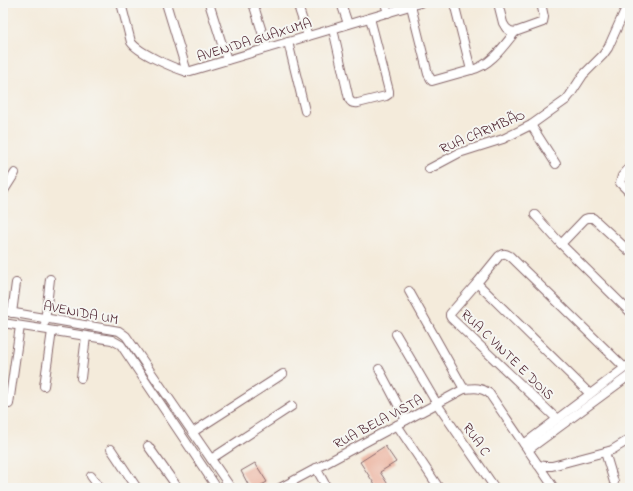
<svg xmlns="http://www.w3.org/2000/svg" width="633" height="491" font-family="'Indie Flower',sans-serif">
	<rect width="100%" height="100%" fill="#f6f6f2"/>
	<filter id="ink" filterUnits="userSpaceOnUse"><feTurbulence type="fractalNoise" baseFrequency=".025" numOctaves="2"/><feDisplacementMap in="SourceGraphic" scale="8" xChannelSelector="R" yChannelSelector="G"/><feConvolveMatrix kernelMatrix="1 2 1 2 8 2 1 2 1" color-interpolation-filters="sRGB"/></filter>
	<filter id="wash" filterUnits="userSpaceOnUse"><feTurbulence type="fractalNoise" baseFrequency=".012" numOctaves="4" result="noise"/><feDisplacementMap in="SourceGraphic" scale="16" xChannelSelector="R" yChannelSelector="G"/><feGaussianBlur stdDeviation="0.9" result="paint"/><feColorMatrix in="noise" values="0 0 0 0 0 0 0 0 0 0 0 0 0 0 0 0 0 1.4 0 .05"/><feComposite in="paint" operator="in"/></filter>
	<g filter="url(#wash)">
		<rect width="100%" height="100%" fill="#f4ebdb"/>
		<g id="blocks">
			<g fill="#eaa68f">
				<path d="M385 446 396 462 380 472 389 486 385 488H377L360 462Z"/>
				<path d="M255 463 267 482 256 488H250L241 471Z"/>
			</g>
		</g>
	</g>
	<g filter="url(#ink)">
		<use href="#blocks" fill-opacity="0" stroke="#866669" stroke-width="1"/>
		<g fill="none" stroke-linecap="round" stroke-linejoin="round">
			<g stroke="#866669" stroke-width="10">
				<g id="minor">
					<path d="M121 3 131 42C138 53 174 68 187 72"/>
					<path d="M166 3 187 72"/>
					<path d="M209 3 227 60"/>
					<path d="M253 3 267 48"/>
					<path d="M297 3 308 36"/>
					<path d="M341 3 348 24"/>
					<path d="M385 3 388 13"/>
					<path d="M498 3 503 23 506 28 510 31 515 32 543 22 544 17 541 3"/>
					<path d="M411 6 428 74 432 81 471 70 454 3"/>
					<path d="M333 29 349 99C351 103 353 104 358 103L386 96 389 94V91L370 18"/>
					<path d="M288 42 305 111"/>
					<path d="M471 70C490 66 503 47 515 32"/>
					<path d="M187 72 420 3"/>
					<path d="M531 125 556 164"/>
					<path d="M630 167 622 176 620 183 630 193"/>
					<path d="M429 169 459 153 503 139 531 125 566 100 570 95 583 75 603 55 608 48 625 10 630 3"/>
					<path d="M3 192 15 173"/>
					<path d="M535 215 561 244"/>
					<path d="M630 252 593 218H588L585 219 561 244 630 312"/>
					<path d="M477 283 590 394"/>
					<path d="M409 291 464 389"/>
					<path d="M3 311 119 331 126 336 231 488"/>
					<path d="M12 313 16 283"/>
					<path d="M45 322 50 279"/>
					<path d="M3 323 112 340 121 345 217 488"/>
					<path d="M396 334 437 404 495 488"/>
					<path d="M379 369 406 420"/>
					<path d="M81 378 86 336"/>
					<path d="M44 386 52 331"/>
					<path d="M9 404 20 326"/>
					<path d="M557 419 451 318 450 316V314L477 283 499 256C503 253 505 253 510 256L625 368"/>
					<path d="M397 425 439 488"/>
					<path d="M193 432 283 374"/>
					<path d="M524 444 630 364"/>
					<path d="M148 446 178 488"/>
					<path d="M111 449 137 488"/>
					<path d="M528 450 630 375"/>
					<path d="M605 452 614 482"/>
					<path d="M211 459 292 406"/>
					<path d="M538 465 545 466H552L605 452 612 450 630 439"/>
					<path d="M316 468 327 488"/>
					<path d="M91 476 100 488"/>
					<path d="M280 488 464 389C475 388 480 387 489 393L554 488"/>
				</g>
			</g>
			<use href="#minor" stroke="#fff" stroke-width="8"/>
		</g>
	</g>
	<g text-anchor="middle" stroke-width="4" stroke-linejoin="round" paint-order="stroke">
		<g font-size="14" fill="#4a1f2b" stroke="#f6f6f2">
			<text transform="translate(254 39) rotate(-17)" y="5">AVENIDA GUAXUMA</text>
			<text transform="translate(482 131) rotate(-23)" y="5">RUA CARIMBÃO</text>
			<text transform="translate(81 312) rotate(11)" y="5">AVENIDA UM</text>
			<text transform="translate(508 354) rotate(44)" y="5">RUA C VINTE E DOIS</text>
			<text transform="translate(378 421) rotate(-28)" y="5">RUA BELA VISTA</text>
			<text transform="translate(477 439) rotate(55)" y="5">RUA C</text>
		</g>
	</g>
	<rect width="633" height="491" fill="none" stroke="#f6f6f2" stroke-width="16"/>
</svg>
